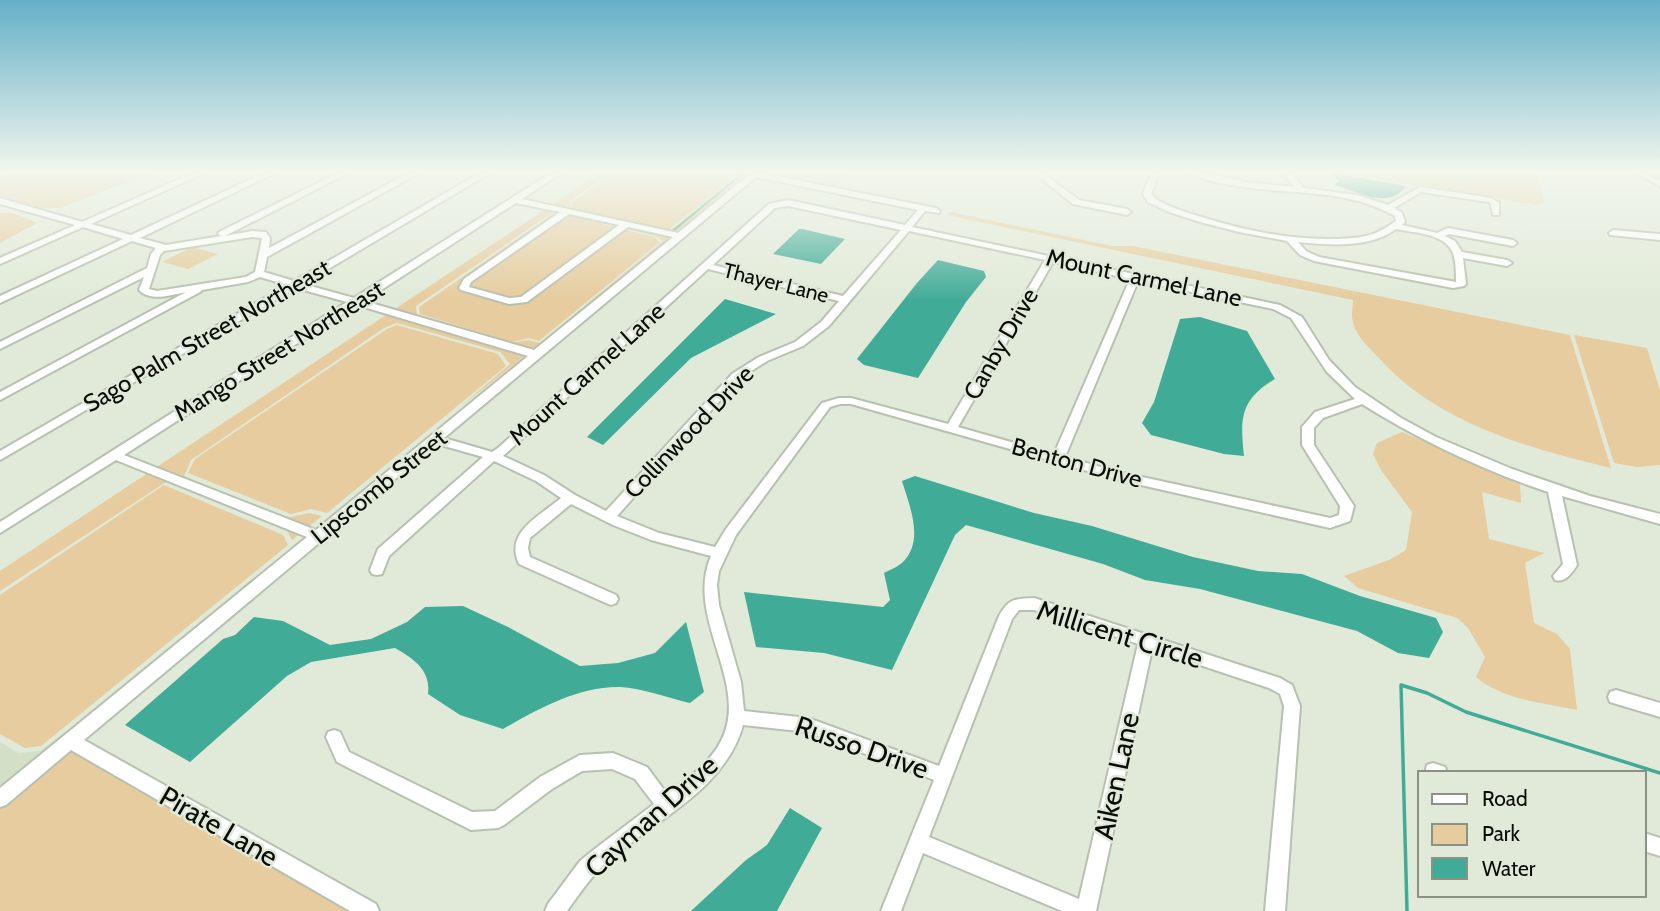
<svg xmlns="http://www.w3.org/2000/svg" width="1660" height="911" font-family="Cabin,sans-serif">
	<rect width="100%" height="100%" fill="#e1ead8"/>
	<g fill="#d3e0c7">
		<path d="M761 173H848L831 188Z"/>
		<path d="M65 732 71 735 0 794V742L18 753 40 751Z"/>
	</g>
	<g fill="#e6cc9e" fill-rule="evenodd">
		<path d="M14 173H151L60 208H42L0 195V178Z"/>
		<path d="M600 173H611L570 201V210L669 231 742 173H753L458 409 510 364 500 352 397 323 384 328 191 460 184 476 287 518 309 513 322 516 292 540 287 531 166 482 0 591V571ZM555 211 655 236 663 241 540 343 528 340 509 343 417 315 416 306Z"/>
		<path d="M614 173H739L667 231 573 210 572 202Z"/>
		<path d="M1341 173H1536L1545 202 1539 205Z"/>
		<path d="M556 212 654 237 660 242 539 341 529 338 512 342 420 314 419 307Z"/>
		<path d="M951 212 1112 246H1133L1570 335 1611 468C1527 448 1436 423 1377 356 1366 345 1353 332 1352 316 1352 311 1353 305 1353 300L946 215Z"/>
		<path d="M0 213 16 214 37 223 0 243Z"/>
		<path d="M192 247 218 254 188 269 162 262Z"/>
		<path d="M397 325 498 354 506 366 327 513 311 509 291 514 188 473 195 459 387 329Z"/>
		<path d="M1574 335 1647 348 1660 391V465L1637 467 1614 463Z"/>
		<path d="M1402 432 1520 483 1521 503 1482 492 1489 539 1544 553 1525 563 1534 623 1557 634 1570 649 1577 710C1543 703 1503 700 1476 677L1485 657 1468 628 1457 618 1358 588 1344 576 1389 560 1406 550 1412 512 1381 470 1373 454 1377 443Z"/>
		<path d="M164 485 283 535 288 545 41 746 25 748 0 734V595Z"/>
		<path d="M70 741 369 911H0V799Z"/>
	</g>
	<g fill="#40ab97">
		<path d="M1331 173 1402 185 1406 187C1385 211 1356 190 1334 185L1339 181Z"/>
		<path d="M799 229H802L845 239 821 264 773 254Z"/>
		<path d="M938 260 984 271 986 277 966 302 918 378 864 365 857 359 917 283Z"/>
		<path d="M725 299 776 314 691 358 603 445 587 437Z"/>
		<path d="M1200 317 1247 331 1275 379C1240 400 1240 418 1244 456L1224 454 1151 435 1142 423 1154 402 1180 319Z"/>
		<path d="M915 476 1034 513 1092 526 1193 557 1258 571 1302 574 1360 596 1436 618 1443 632 1429 658 1398 653 1357 631 1200 589 1145 580 1103 564 966 525 955 535 892 670 824 653 756 647 744 592 883 607 890 600 884 573C890 570 899 566 903 562 925 540 909 505 902 481Z"/>
		<path d="M463 606 508 627 580 666 618 663 655 653 686 622 704 692 690 703C668 698 642 688 620 687 579 686 538 709 503 729L460 715 428 694C431 670 414 659 395 648L311 662 287 676 190 762 125 725 223 639 235 635 254 617 283 621 330 645 371 639 407 622 425 607Z"/>
		<path d="M790 808 822 828 777 911H691L746 860 767 845Z"/>
	</g>
	<g fill="none" stroke-linecap="round" stroke-linejoin="round">
		<path stroke="#40ab97" stroke-width="2" d="M674 230 743 173"/>
		<path stroke="#40ab97" stroke-width="3.5" d="M1407 911 1401 685 1427 693 1466 712 1660 773"/>
		<g stroke="#b7c1af" stroke-width="4">
			<g id="minor">
				<path d="M193 173H204L91 224 131 235 264 173H275L140 238 166 245 221 236 218 234 219 232 338 173H348L225 236 252 231 266 232 270 238 269 248 409 173H419L267 257 264 272 294 281 480 173H490L303 284 354 298 551 173H561L522 199 678 233 751 173H761L936 208 940 211 939 213 925 211 912 227 1280 305 1302 317 1329 360 1355 387 1401 418 1436 437 1512 469 1590 496 1660 514V524L1562 496 1577 565C1572 573 1565 583 1555 580L1553 576 1563 564 1548 492C1483 470 1421 441 1362 404L1323 418 1314 428V445L1354 506 1350 521 1330 528 1119 480 851 404H840L830 407 736 535 719 571 717 585 719 605 741 682 744 711 808 718 939 766 999 616C1009 598 1015 599 1034 598L1280 678 1292 685 1300 706 1285 911H1265L1284 706 1280 694 1269 688 1152 649 1096 911H1062L923 853 901 911H881L934 780 808 732 743 725C725 790 655 820 608 861 591 876 580 893 567 911H545L548 904 580 861 596 848 654 804 635 779 612 769 582 771 552 789 504 825 498 828 471 830 465 827 337 762 326 737 328 732 334 730 340 732 349 752 472 812 495 811 540 777 580 755 613 753 647 767 667 794C687 779 710 763 721 741 751 683 684 618 711 556L651 540 613 525 571 504 530 538 528 548 530 557 616 595 618 599 616 603 611 605 606 603 519 564C504 532 540 516 561 498L536 481 494 461 389 556 382 574 377 575 372 574 370 570 378 549 483 457 437 444 84 740 376 904 379 911H350L71 750 6 805 0 807V788L307 537 116 460 0 533V522L347 302 296 288 0 460V451L287 285 260 277 248 282 202 290 200 292 0 400V392L186 292C171 295 151 302 139 290L144 277 0 349V342L147 268 151 254 156 248 132 241 0 303V296L123 239 83 227 0 264V258L75 225 0 204V198L82 222ZM756 177 918 210 905 225 788 200 769 204 498 448 492 452 444 438ZM516 203 560 212 464 279 459 288 461 290 509 304 527 302 628 227 673 237 534 350 364 301ZM788 206 901 230 843 296 713 265 775 208ZM569 214 619 225 521 297 509 298 469 287 471 282ZM909 231 1045 260 948 424 851 398H839L822 403 726 529 715 547 659 533 617 516 740 378 767 361 803 346 829 326ZM252 237 262 238 255 272 246 277 157 291 149 289 160 255 164 251ZM1053 262 1130 279 1054 454 958 427ZM708 269 839 301 821 322 795 342 759 357 732 374 606 511 575 495 544 475 503 456ZM1138 281 1273 309 1291 318 1327 372 1355 399 1315 412 1302 427V445L1340 506 1339 515 1330 518 1119 472 1065 457ZM357 305 528 356 316 530 124 455ZM1019 610H1034L1138 644 1079 899 929 837 1012 619Z"/>
				<path d="M1034 173H1043L1079 200 1127 209 1131 212 1127 215 1073 204Z"/>
				<path d="M1151 173H1159L1151 194C1159 204 1177 209 1189 213 1240 230 1298 243 1352 238 1370 237 1382 231 1396 221L1395 216C1347 188 1291 195 1237 186 1222 183 1204 181 1191 173H1203L1245 182 1294 187 1284 173H1292L1303 188 1357 195 1388 205 1420 187 1491 198 1499 203V215H1493L1491 204 1489 202 1421 192 1394 208 1402 213 1405 222 1402 225 1437 233 1448 228 1513 240 1517 243 1513 246 1449 234 1445 236 1455 241 1462 252 1507 260 1512 263 1507 266 1463 258 1466 284 1464 286 1453 288 1314 261 1300 255 1287 241 1239 232 1200 222 1169 212 1148 202 1143 194ZM1396 229C1414 233 1445 233 1453 253 1456 262 1456 272 1456 282L1319 257 1306 251 1298 242C1329 245 1369 249 1396 229Z"/>
				<path d="M1636 173H1646L1660 181V186Z"/>
				<path d="M1613 230 1660 234V240L1610 235 1609 233Z"/>
				<path d="M1616 690 1660 703V717L1610 702 1608 697 1610 692Z"/>
				<path d="M1433 763 1445 767 1447 773H1425L1427 765Z"/>
				<path d="M1644 833 1660 838V856L1644 851Z"/>
			</g>
		</g>
		<use href="#minor" fill="#fff" fill-rule="evenodd"/>
	</g>
	<linearGradient id="sky" x2="0" y2="1"><stop stop-color="#65b0c8"/><stop offset="0.57" stop-color="#f2f6ed"/><stop offset="1" stop-color="#f2f6ed" stop-opacity="0"/></linearGradient>
	<rect width="1660" height="301" fill="url(#sky)"/>
	<g text-anchor="middle" stroke-width="5" stroke-linejoin="round" paint-order="stroke">
		<g font-size="21" fill="#0a0c07" stroke="#e1ead8">
			<text transform="translate(776 283) rotate(14)" y="7">Thayer Lane</text>
		</g>
		<g font-size="24" fill="#0a0c07" stroke="#e1ead8">
			<text transform="translate(1144 278) rotate(12)" y="8">Mount Carmel Lane</text>
			<text transform="translate(207 336) rotate(-30)" y="8">Sago Palm Street Northeast</text>
			<text transform="translate(1001 344) rotate(-60)" y="8">Canby Drive</text>
			<text transform="translate(279 351) rotate(-32)" y="8">Mango Street Northeast</text>
			<text transform="translate(587 374) rotate(-42)" y="8">Mount Carmel Lane</text>
			<text transform="translate(689 432) rotate(-46)" y="8">Collinwood Drive</text>
			<text transform="translate(1077 463) rotate(15)" y="8">Benton Drive</text>
			<text transform="translate(379 487) rotate(-39)" y="8">Lipscomb Street</text>
		</g>
		<g font-size="28" fill="#0a0c07" stroke="#e1ead8">
			<text transform="translate(1120 634) rotate(17)" y="10">Millicent Circle</text>
			<text transform="translate(862 747) rotate(19)" y="10">Russo Drive</text>
			<text transform="translate(1116 776) rotate(-78)" y="10">Aiken Lane</text>
			<text transform="translate(651 816) rotate(-42)" y="10">Cayman Drive</text>
			<text transform="translate(219 826) rotate(30)" y="10">Pirate Lane</text>
		</g>
	</g>
	<rect x="1418" y="771" width="228" height="126" fill="#e1ead8" stroke="#8b9184" stroke-width="2"/>
	<rect x="1432" y="794" width="35" height="10" fill="#ffffff" stroke="#8b9184" stroke-width="2"/>
	<text x="1482" y="806" font-size="21" fill="#0a0c07">Road</text>
	<rect x="1432" y="824" width="35" height="21" fill="#e6cc9e" stroke="#8b9184" stroke-width="2"/>
	<text x="1482" y="841" font-size="21" fill="#0a0c07">Park</text>
	<rect x="1432" y="858" width="35" height="21" fill="#40ab97" stroke="#8b9184" stroke-width="2"/>
	<text x="1482" y="876" font-size="21" fill="#0a0c07">Water</text>
</svg>
